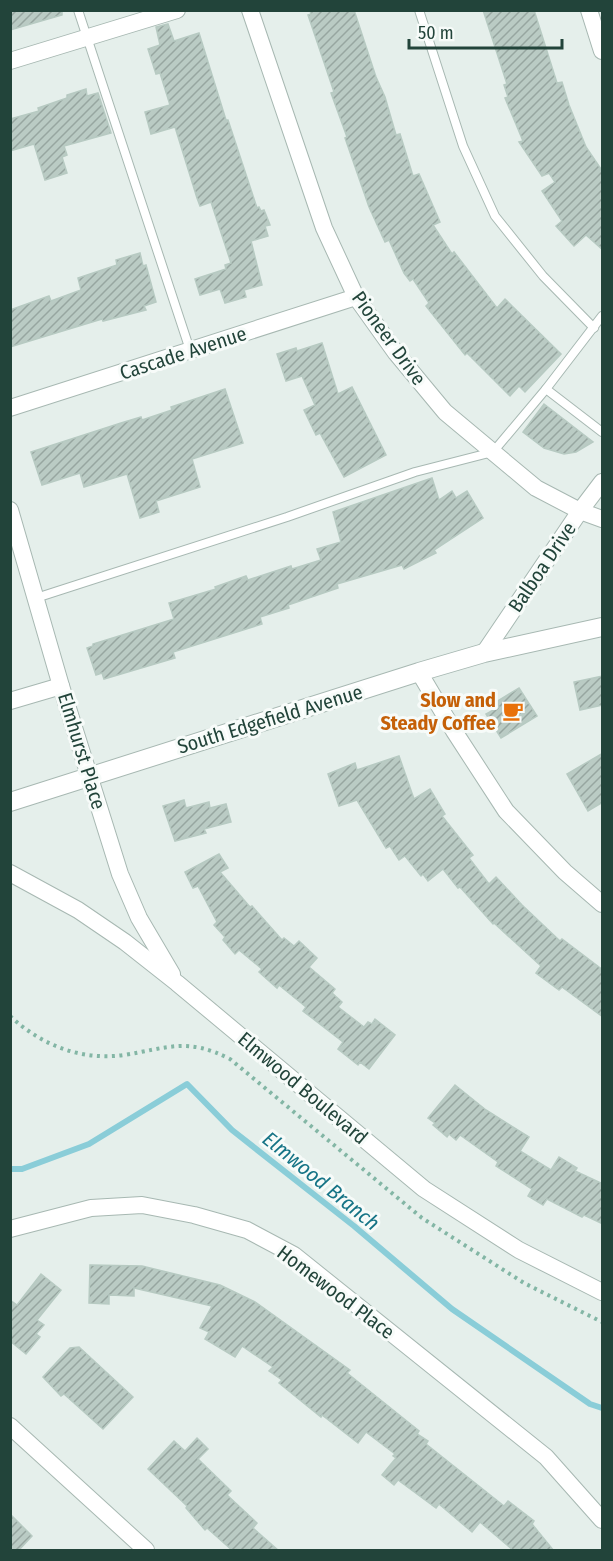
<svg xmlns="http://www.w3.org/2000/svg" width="613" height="1561" font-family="'Fira Sans Condensed',sans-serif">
	<defs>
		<pattern id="building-hatch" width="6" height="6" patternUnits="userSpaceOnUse" patternTransform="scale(1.5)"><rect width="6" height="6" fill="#bacbc4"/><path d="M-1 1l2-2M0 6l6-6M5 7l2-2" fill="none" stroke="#97a6a0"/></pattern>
	</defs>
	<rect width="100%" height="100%" fill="#e5efeb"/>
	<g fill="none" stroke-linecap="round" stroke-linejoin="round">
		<path stroke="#8acdd8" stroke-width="6" d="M10 1169H22L89 1144 187 1084 232 1130 354 1226 452 1309 590 1404 602 1408"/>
	</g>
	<g fill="url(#building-hatch)" stroke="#b7cac2" stroke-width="1.5">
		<path d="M10 10H62V15L10 30Z"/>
		<path d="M310 10H354L376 77 385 97 396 135 400 134 413 176 419 174 440 222 433 225 452 254 454 252 497 308 505 299 561 354 525 392 519 386 510 396 467 353 465 355 426 306 429 303 413 279 410 281 404 273 389 240 385 242 369 207 345 138 347 137 331 93 334 92 308 15 311 14Z"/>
		<path d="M483 10H534L557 83 562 82 569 105 586 147 603 172V250L586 235 574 246 556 226 562 221 542 191 555 182 549 173 542 176 519 142 523 141 505 98 508 97 504 85 507 84Z"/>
		<path d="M168 24 174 41 199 33 226 120H228L257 208 259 207 261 211 264 210 270 225 265 226 268 236 251 241 262 285 244 290 246 297 225 303 220 289 200 295 195 279 226 269 225 265 231 263 211 202 200 206 197 198 175 127 151 134 145 112 170 105 160 73 156 74 148 49 160 45 156 27Z"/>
		<path d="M86 89 87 96 98 93 111 133 64 146 67 155 62 157 67 173 45 180 34 144 10 151V119L39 111 38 108 67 98V95Z"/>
		<path d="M140 253 143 266 146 265 156 302 144 306 146 310 103 321 102 319 10 347V310L49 296 51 301 81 290 78 278 117 265 116 260Z"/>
		<path d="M322 343 338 394 352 387 386 455 344 477 320 433 316 435 304 410 315 405 302 376 286 381 277 354 296 348 297 351Z"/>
		<path d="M225 389 243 443 192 459 200 487 156 501 159 512 140 518 127 474 84 487 80 473 42 485 31 452 121 423 141 417 142 420 172 410 171 407Z"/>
		<path d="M544 404 593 442 576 452 564 454 544 448 523 432Z"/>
		<path d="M432 478 439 500 452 491 456 498 467 491 483 518 434 550 436 553 404 569 402 565 337 584 338 588 288 605 289 608 260 617 262 624 173 652 175 658 104 679 102 673 96 675 87 648 93 646V644L174 619 169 603 216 589 215 587 246 576 248 580 291 566 292 569 321 560 317 549 341 542 333 512Z"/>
		<path d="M603 676V705L580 710 574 682Z"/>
		<path d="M519 688 537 716 501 738 486 714 499 707 496 702Z"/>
		<path d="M603 753V802L588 811 567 774Z"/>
		<path d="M399 756 414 799 430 789 445 814 442 816 473 855 469 858 489 884 496 877 522 905 560 941 562 939 603 970V1017L562 987 559 990 536 973 541 966 494 923 493 924 460 887 458 888 443 869 428 881 423 874 421 876 405 856 399 860 390 846 386 848 357 800 339 806 328 774 355 763 357 770Z"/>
		<path d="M184 800 186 808 209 802 210 808 226 804 231 822 204 829 206 833 175 841 163 806Z"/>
		<path d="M219 854 228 868 220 872 250 907 252 906 282 940 284 938 294 946 299 941 317 958 309 967 335 989 332 993 342 1002 338 1007 364 1027 368 1022 372 1024 375 1019 395 1035 369 1069 360 1062 358 1065 338 1049 343 1042 303 1011 306 1007 279 985 277 988 259 972 262 969 239 950 235 954 223 940 225 937 214 925 217 922 198 886 193 888 185 872Z"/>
		<path d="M455 1085 486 1110 529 1137 520 1151 551 1170 559 1157 577 1168 575 1171 603 1184V1224L584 1215 582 1217 547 1199 543 1205 528 1196 532 1189 496 1166 498 1162 460 1135 456 1140 449 1134 447 1137 433 1125 435 1123 428 1118Z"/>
		<path d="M90 1265 142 1266 220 1285 255 1302 350 1370 347 1373 419 1431 417 1434 428 1441 426 1444 504 1506 508 1501 534 1521 532 1524 554 1551H514L480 1522 472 1532 439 1504 436 1508 398 1480 394 1485 382 1475 396 1458 393 1456 395 1454 366 1432 358 1443 322 1415 321 1417 279 1383 282 1380 269 1371 273 1367 242 1346 235 1357 205 1339 209 1332 200 1328 212 1306 134 1288V1296L109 1295V1304L89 1303Z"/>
		<path d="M41 1274 61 1290 37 1320 44 1325 36 1334 40 1337 26 1354 10 1341V1300L17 1305Z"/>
		<path d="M79 1347 133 1397 103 1429 64 1394 61 1396 43 1377 70 1348Z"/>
		<path d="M197 1438 208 1449 198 1459 231 1491 227 1495 257 1523 253 1528 279 1551H233L207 1528 205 1530 186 1508 187 1506 148 1469 174 1441 185 1451Z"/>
		<path d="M10 1514 32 1536 18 1551H10Z"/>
	</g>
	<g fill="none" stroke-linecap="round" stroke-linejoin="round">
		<g stroke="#a7b8b2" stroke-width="10">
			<g id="service">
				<path d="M78 10 190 350"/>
				<path d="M419 10 463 146 495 216 543 276 594 328"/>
				<path d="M546 389 602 432"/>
				<path d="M36 598 287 517 415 472 493 452 546 389 602 316"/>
			</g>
		</g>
		<g stroke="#a7b8b2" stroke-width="18">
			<g id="minor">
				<path d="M250 10 324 228 356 297 396 353 445 412 536 488 580 511 602 519"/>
				<path d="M589 10 602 51"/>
				<path d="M10 61 177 10"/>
				<path d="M10 408 356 297"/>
				<path d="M10 510 61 686 120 874 139 918 172 974"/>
				<path d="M484 653 580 511 602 482"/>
				<path d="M419 672 454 731 506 811 565 872 602 904"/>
				<path d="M10 701 61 686"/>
				<path d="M10 873 78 910 125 942 177 983 424 1189 519 1250 602 1292"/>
				<path d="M10 1229 91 1208 142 1205 194 1215 247 1230 294 1255 546 1457 602 1520"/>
				<path d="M10 1426 146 1550"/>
			</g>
		</g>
		<g stroke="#a7b8b2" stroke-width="20">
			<path id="tertiary" d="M10 802 419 672 484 653 602 627"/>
		</g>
		<path stroke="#83b6a5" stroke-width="4" stroke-dasharray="3 4.5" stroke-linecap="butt" d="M10 1016C41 1045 81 1061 124 1055 168 1048 187 1037 230 1059L422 1218 524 1283 602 1322"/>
		<use href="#service" stroke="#fff" stroke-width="8"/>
		<use href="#minor" stroke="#fff" stroke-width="16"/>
		<use href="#tertiary" stroke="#fff" stroke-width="18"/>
	</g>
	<defs>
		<g id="cafe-bare" transform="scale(1.62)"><path d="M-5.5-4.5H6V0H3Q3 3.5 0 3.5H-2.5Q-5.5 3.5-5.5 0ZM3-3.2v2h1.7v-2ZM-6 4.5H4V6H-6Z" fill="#e8710a" stroke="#f7fbf9" stroke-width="2.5" paint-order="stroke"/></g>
	</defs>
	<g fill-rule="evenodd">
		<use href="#cafe-bare" x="513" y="711"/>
	</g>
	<g text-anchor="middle" stroke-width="6" stroke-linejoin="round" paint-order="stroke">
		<g font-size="20" fill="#22443a" stroke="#f7fbf9">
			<text transform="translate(389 338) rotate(54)" y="7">Pioneer Drive</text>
			<text transform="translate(183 353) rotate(-18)" y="7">Cascade Avenue</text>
			<text transform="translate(542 567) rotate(-56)" y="7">Balboa Drive</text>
			<text transform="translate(270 719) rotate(-17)" y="7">South Edgefield Avenue</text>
			<text transform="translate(82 751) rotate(73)" y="7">Elmhurst Place</text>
			<text transform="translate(303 1088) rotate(40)" y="7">Elmwood Boulevard</text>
			<text transform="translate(336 1292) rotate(37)" y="7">Homewood Place</text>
		</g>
		<g font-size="20" font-weight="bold" fill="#c56008" stroke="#f7fbf9" text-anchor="end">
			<text x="496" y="707">Slow and<tspan x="496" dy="23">Steady Coffee</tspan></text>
		</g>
		<g font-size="21" font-style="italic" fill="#167486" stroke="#f7fbf9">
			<text transform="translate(321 1181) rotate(39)" y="7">Elmwood Branch</text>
		</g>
	</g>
	<rect width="613" height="1561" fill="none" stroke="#22443a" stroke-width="24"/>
	<path d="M409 39v9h153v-9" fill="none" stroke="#22443a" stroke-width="3"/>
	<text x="418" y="39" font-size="18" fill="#22443a" stroke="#f7fbf9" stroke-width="4.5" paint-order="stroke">50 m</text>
</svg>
